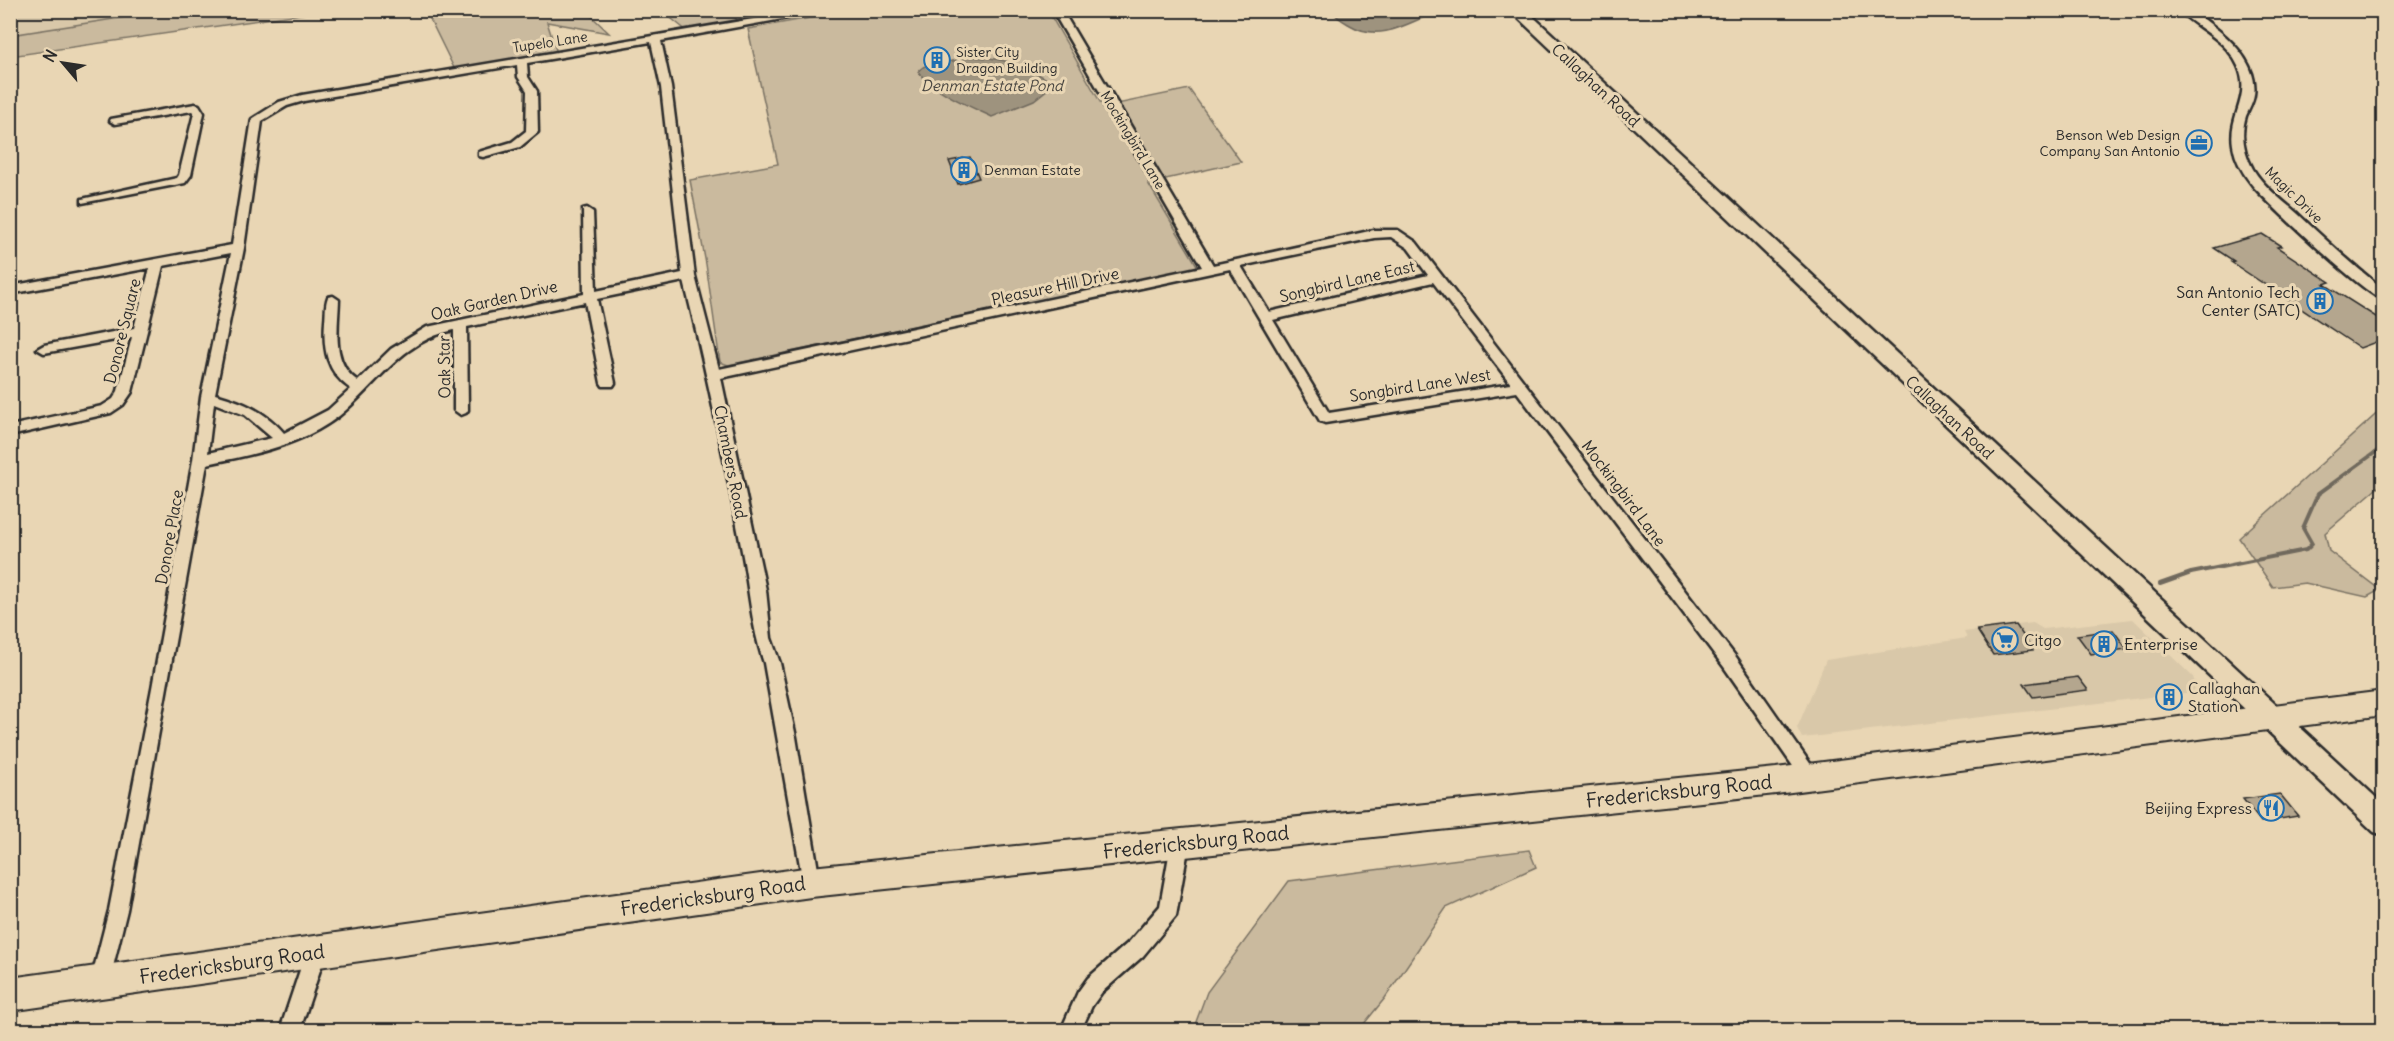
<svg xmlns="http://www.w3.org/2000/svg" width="2394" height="1041" font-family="Delius,sans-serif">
	<rect width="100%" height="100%" fill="#e9d6b4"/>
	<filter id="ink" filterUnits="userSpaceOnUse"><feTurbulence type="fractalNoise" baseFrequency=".0167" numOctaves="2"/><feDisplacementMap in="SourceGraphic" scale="12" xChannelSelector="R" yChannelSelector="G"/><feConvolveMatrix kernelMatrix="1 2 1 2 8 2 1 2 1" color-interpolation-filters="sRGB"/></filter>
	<g filter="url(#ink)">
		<g fill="#d9c8a9">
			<path d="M11 11H285L272 16 11 56Z"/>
			<path d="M2133 619 2193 677 2196 686 2193 692 1802 738 1797 728 1826 660 1967 638 1964 632 2033 623 2043 629Z"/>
		</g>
		<g fill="#caba9e" stroke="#7a7264" stroke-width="1.5">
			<path d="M230 10 321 11 11 56V35L152 13Z"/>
			<path d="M855 10 1048 11 1103 107 1189 89 1241 162 1148 183 1198 267 728 365 720 362 706 264 690 180 778 164 748 29Z"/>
			<path d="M426 11H586L609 33 547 22 557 53 455 70Z"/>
			<path d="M662 11H727L740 22 687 31Z"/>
			<path d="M2383 408V483L2325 533 2329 551 2380 590 2367 597 2305 583 2273 587 2239 538Z"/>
			<path d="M1529 850 1536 867 1446 908 1385 998 1359 1030H1193L1207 992 1289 881Z"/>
		</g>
		<g fill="#9e937e" stroke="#70695d" stroke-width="1.5">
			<path d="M1332 11H1438C1408 23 1380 43 1350 25 1343 21 1337 18 1332 11Z"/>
			<path d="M966 57C1000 56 1027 65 1054 84L1034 100 992 117C965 104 939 94 918 72 929 57 952 66 966 57Z"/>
		</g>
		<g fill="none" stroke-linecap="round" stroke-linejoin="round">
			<path stroke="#70695d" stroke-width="4" d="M2160 584 2191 573 2306 550 2312 544 2303 528 2318 494 2384 446"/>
		</g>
		<g fill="#b4a68e" stroke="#2b2b2b" stroke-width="1.5">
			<path d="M970 157 979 178 958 184 949 161Z"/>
			<path d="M2262 234 2281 246 2277 247 2330 282 2324 284 2384 322V339L2360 348 2231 262 2234 261 2214 248Z"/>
			<path d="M2016 625 2033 650 1993 655 1977 630Z"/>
			<path d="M2113 630 2127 649 2091 654 2077 635Z"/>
			<path d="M2078 677 2088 690 2033 697 2024 684Z"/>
			<path d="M2280 794 2298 816 2261 822 2243 799Z"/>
		</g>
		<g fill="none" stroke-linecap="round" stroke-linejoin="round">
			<g stroke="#2b2b2b" stroke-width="5">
				<g id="minor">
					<path d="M806 10H832L661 41 671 87 695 276 719 369 1202 267 1052 10H1062L1213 265 1374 230H1398L1416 242 1736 657 1816 772 1819 777 1816 782 1810 785 1804 782 1724 667 1517 392 1325 423 1320 421 1230 269 721 378 766 590 771 638 780 663 796 737 820 882 818 888 811 891 804 888 764 663C751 626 749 585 741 546 724 457 706 369 684 281L597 299 615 383 613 386H603L601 383 585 302 467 327 468 410 466 413 461 415 454 410V330C401 341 378 384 339 416 302 445 252 455 207 464L127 910 107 991 100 994 93 991 90 984 109 910 152 688 193 460 201 397 231 253 163 266 132 392 123 405 111 413 10 436V426L102 406 113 399 118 391 132 337 44 353 37 349 44 345 134 328 150 268 10 294V286L232 245 252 119 279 102 302 95ZM651 42 661 87 682 273 596 291 593 212 587 208 583 209 584 294 427 327 391 349 358 381C331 363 338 329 339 300L333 296 328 297C325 304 326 313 325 321 323 349 326 372 351 389L328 410 284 433C265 411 243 402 215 394L244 248 262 121 287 106 304 101 517 65 518 77 527 91 526 131 512 142 479 152V156L483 157 520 147 538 132 537 91 528 77 527 63ZM1391 237 1408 248 1428 275 1269 312 1241 266 1374 238ZM1433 282 1511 384 1329 413 1273 320ZM214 403 245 415 272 438 208 453Z"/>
					<path d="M2178 10C2195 10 2205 20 2218 30 2237 45 2258 69 2254 95 2253 103 2249 109 2246 116 2240 134 2244 153 2253 169 2264 187 2282 200 2298 214 2326 240 2353 266 2384 289V300C2364 294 2270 205 2253 186 2244 175 2235 160 2233 145 2228 115 2252 97 2238 66 2226 39 2198 29 2178 10Z"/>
					<path d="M195 104 199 105 204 113 191 175 185 183 82 203V199L177 178 179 175 194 113 192 111 115 124 110 121 111 119Z"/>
					<path d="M1180 836 1186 838 1189 844 1176 916 1143 956 1102 992 1092 1006 1081 1030H1061L1078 992 1088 978 1129 942 1160 906 1171 844 1174 838Z"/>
					<path d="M316 943 323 945 326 952 300 1030H280L306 952 309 945Z"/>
				</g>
			</g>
			<g stroke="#2b2b2b" stroke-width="5">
				<path id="secondary" d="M1510 10H1526L2384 805V835L2374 832Z"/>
			</g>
			<g stroke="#2b2b2b" stroke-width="4">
				<path id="primary" d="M2384 691V715L1776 794 811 897 10 1011V978L811 867 1776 768Z"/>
			</g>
			<use href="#minor" fill="#e9d6b4" fill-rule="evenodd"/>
			<use href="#secondary" fill="#e9d6b4" fill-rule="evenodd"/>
			<use href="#primary" fill="#e9d6b4" fill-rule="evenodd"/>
		</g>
	</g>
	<defs>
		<g id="building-ring" transform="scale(1.35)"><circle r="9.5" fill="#e9d6b4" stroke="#1f6fb2" stroke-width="1.5"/><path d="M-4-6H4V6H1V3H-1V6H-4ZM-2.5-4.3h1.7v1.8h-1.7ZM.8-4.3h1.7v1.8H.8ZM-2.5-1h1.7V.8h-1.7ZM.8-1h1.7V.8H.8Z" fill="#1f6fb2"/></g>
		<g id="office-ring" transform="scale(1.35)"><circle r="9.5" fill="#e9d6b4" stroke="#1f6fb2" stroke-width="1.5"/><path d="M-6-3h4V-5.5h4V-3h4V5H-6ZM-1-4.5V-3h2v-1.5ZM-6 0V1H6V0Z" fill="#1f6fb2"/></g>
		<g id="supermarket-ring" transform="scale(1.35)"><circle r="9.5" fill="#e9d6b4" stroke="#1f6fb2" stroke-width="1.5"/><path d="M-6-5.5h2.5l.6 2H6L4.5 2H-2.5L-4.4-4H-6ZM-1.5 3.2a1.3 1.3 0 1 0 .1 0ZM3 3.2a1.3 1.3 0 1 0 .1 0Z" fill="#1f6fb2"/></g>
		<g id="restaurant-ring" transform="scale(1.35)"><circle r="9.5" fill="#e9d6b4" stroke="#1f6fb2" stroke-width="1.5"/><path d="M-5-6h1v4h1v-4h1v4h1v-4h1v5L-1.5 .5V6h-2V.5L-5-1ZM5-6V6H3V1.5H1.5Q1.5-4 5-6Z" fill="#1f6fb2"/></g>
	</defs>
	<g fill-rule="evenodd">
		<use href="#building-ring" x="937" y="60"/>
		<use href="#office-ring" x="2199" y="143"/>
		<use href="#building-ring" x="964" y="170"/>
		<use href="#building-ring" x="2320" y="301"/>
		<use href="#supermarket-ring" x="2005" y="640"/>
		<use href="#building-ring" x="2104" y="644"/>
		<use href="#building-ring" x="2169" y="697"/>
		<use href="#restaurant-ring" x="2271" y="808"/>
	</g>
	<g text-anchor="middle" stroke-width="6" stroke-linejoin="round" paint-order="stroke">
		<g font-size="14" fill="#2b2b2b" stroke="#e9d6b4">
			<text transform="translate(550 42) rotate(-9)" y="5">Tupelo Lane</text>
			<text transform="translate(1133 140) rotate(59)" y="5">Mockingbird Lane</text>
			<text transform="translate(2294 195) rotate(44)" y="5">Magic Drive</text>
		</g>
		<g font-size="14" fill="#2b2b2b" stroke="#e9d6b4" text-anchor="start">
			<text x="956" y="57">Sister City<tspan x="956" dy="16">Dragon Building</tspan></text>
			<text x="2180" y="140" text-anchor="end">Benson Web Design<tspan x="2180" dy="16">Company San Antonio</tspan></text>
			<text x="984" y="175">Denman Estate</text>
		</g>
		<g font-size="15" font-style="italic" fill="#484540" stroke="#e9d6b4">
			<text x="992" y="91">Denman Estate Pond</text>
		</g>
		<g font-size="16" fill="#2b2b2b" stroke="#e9d6b4">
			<text transform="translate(1596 85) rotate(43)" y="6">Callaghan Road</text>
			<text transform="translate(1347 281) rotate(-13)" y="6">Songbird Lane East</text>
			<text transform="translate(1055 286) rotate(-12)" y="6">Pleasure Hill Drive</text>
			<text transform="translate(494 300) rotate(-13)" y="6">Oak Garden Drive</text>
			<text transform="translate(122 331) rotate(-76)" y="6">Donore Square</text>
			<text transform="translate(444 367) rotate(-91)" y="6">Oak Star</text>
			<text transform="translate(1420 385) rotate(-9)" y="6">Songbird Lane West</text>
			<text transform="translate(1950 417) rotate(43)" y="6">Callaghan Road</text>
			<text transform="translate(731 462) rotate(79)" y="6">Chambers Road</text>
			<text transform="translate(1624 493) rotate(53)" y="6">Mockingbird Lane</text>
			<text transform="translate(169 537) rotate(-80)" y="6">Donore Place</text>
		</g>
		<g font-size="16" fill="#2b2b2b" stroke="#e9d6b4" text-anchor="start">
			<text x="2300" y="298" text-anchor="end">San Antonio Tech<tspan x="2300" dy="18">Center (SATC)</tspan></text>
			<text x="2024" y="646">Citgo</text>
			<text x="2124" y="650">Enterprise</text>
			<text x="2188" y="694">Callaghan<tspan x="2188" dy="18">Station</tspan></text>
			<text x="2252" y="814" text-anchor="end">Beijing Express</text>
		</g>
		<g font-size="20" fill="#2b2b2b" stroke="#e9d6b4">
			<text transform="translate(1679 791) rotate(-6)" y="7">Fredericksburg Road</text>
			<text transform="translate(1196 842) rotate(-6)" y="7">Fredericksburg Road</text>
			<text transform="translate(713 896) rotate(-8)" y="7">Fredericksburg Road</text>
			<text transform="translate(232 964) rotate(-8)" y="7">Fredericksburg Road</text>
		</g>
	</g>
	<rect width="2394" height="1041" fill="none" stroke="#e9d6b4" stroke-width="36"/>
	<rect x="18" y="18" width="2358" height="1005" fill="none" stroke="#2b2b2b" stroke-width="2" filter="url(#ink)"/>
	<g transform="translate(63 63) rotate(299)" stroke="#e9d6b4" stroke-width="4.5" paint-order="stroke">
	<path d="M0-4.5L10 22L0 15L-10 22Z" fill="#2b2b2b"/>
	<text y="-9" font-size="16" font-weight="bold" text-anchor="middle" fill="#2b2b2b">N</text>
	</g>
</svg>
